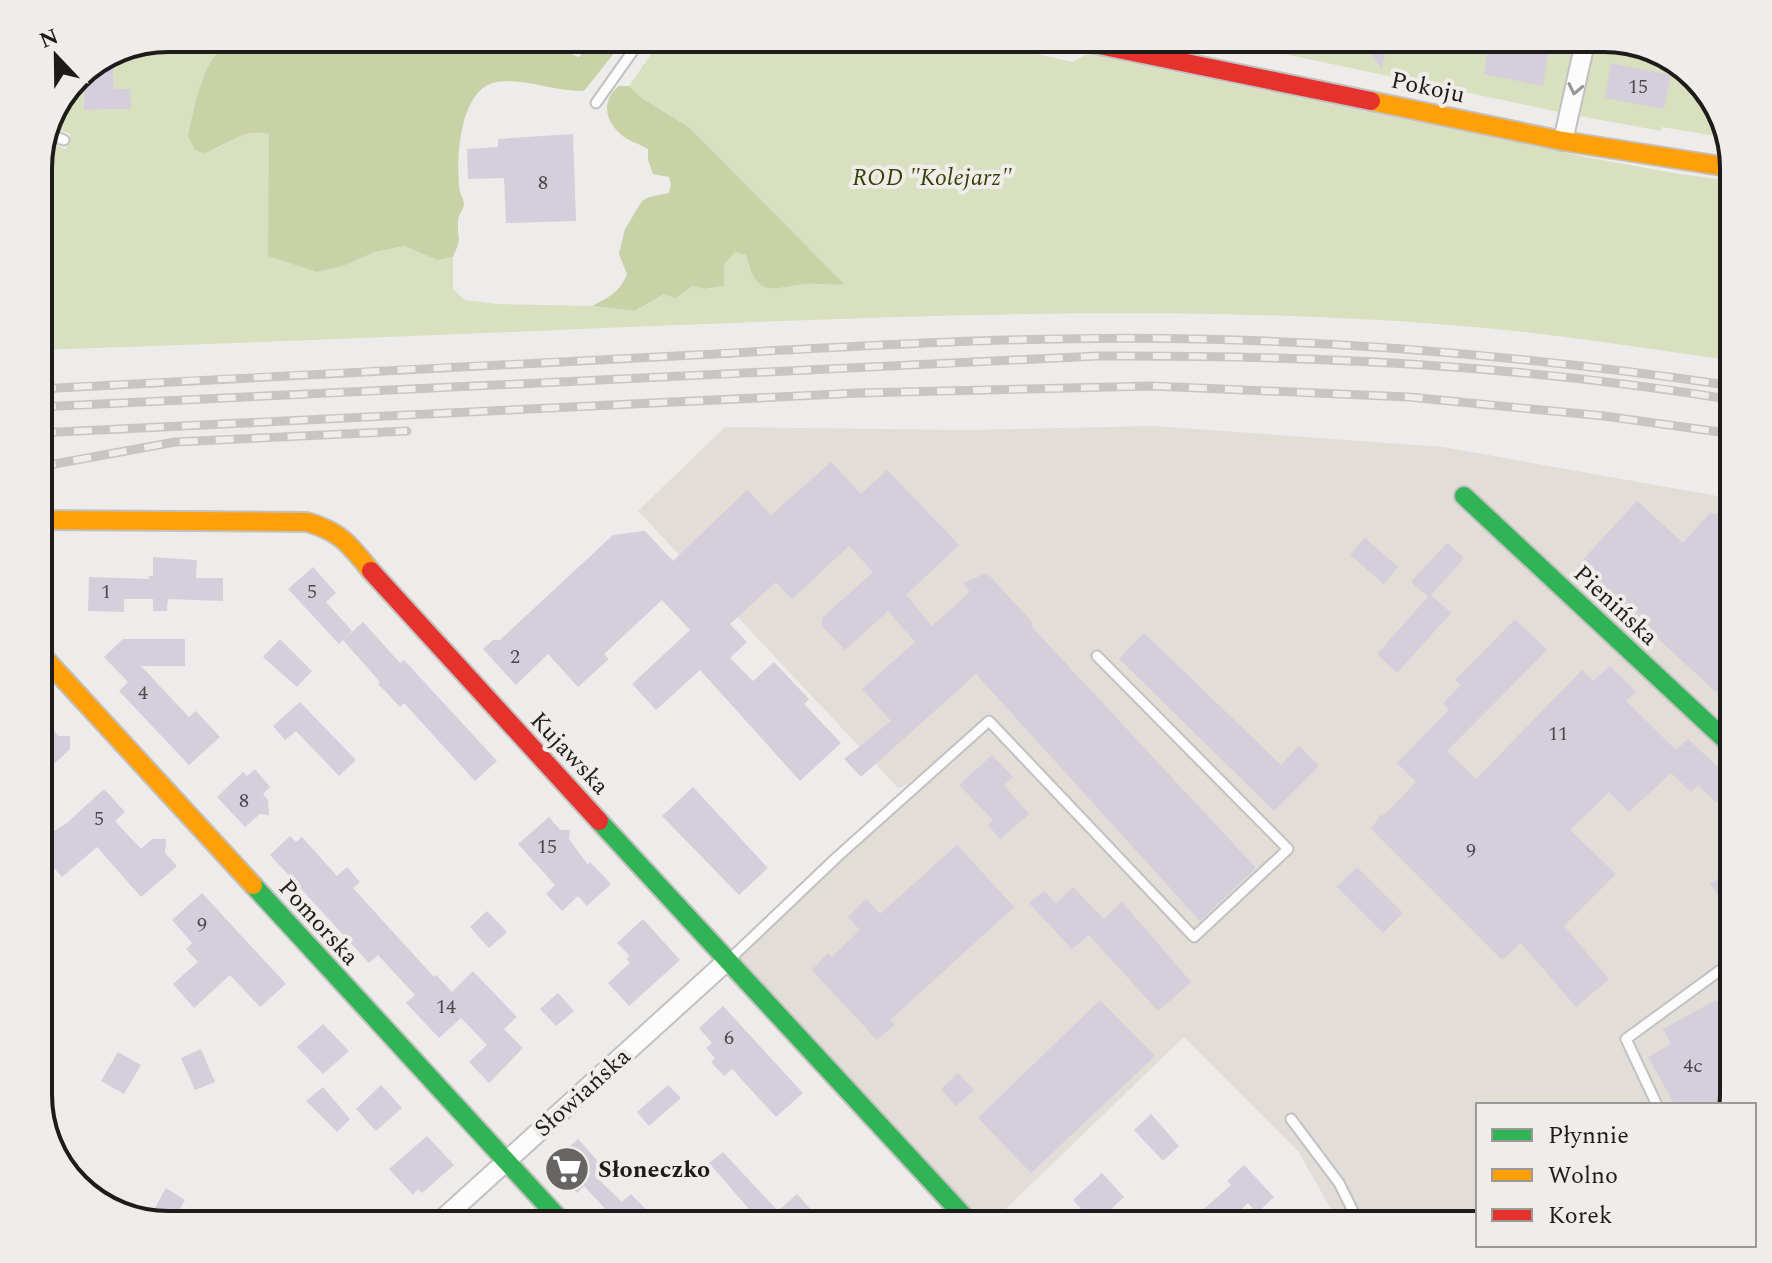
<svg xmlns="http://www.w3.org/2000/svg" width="1772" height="1263" font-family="Spectral,serif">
	<rect width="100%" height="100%" fill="#eeecea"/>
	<path fill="#e2ddd7" d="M1154 426 1443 447 1734 499V1096L1731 1105H1478V1225H1340L1298 1151 1184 1037 989 1225H975L731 960 928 777 898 788 638 511 725 427 967 430Z"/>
	<g fill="#d9e0bf">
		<path d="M168 38H242V42L234 48 214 150C233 139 247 129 270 134L296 265 317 272 343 266 375 252 406 246 437 260 453 257V289L465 300 497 304 592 306 636 311 664 294 683 293 693 286 705 289 724 286V264L735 251 746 255C756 297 770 289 804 284 817 283 830 286 843 284L690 128 642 98 629 86 662 38H963L1073 62 1087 54 1586 157 1679 174 1734 181V361C1636 347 1537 331 1438 324 1185 305 931 315 678 325 465 334 252 343 38 350V159L47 142 66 149 71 134 53 128 82 71 84 110 130 109V89H114L113 59Z"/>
		<path d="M1208 38H1575L1559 112Z"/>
		<path d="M1595 38H1605L1683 65 1720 110 1727 138 1662 127 1661 131 1579 116Z"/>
	</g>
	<g fill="#c9d2a6">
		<path d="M242 38H550L568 53 579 57 594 38H626L584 91C556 92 526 78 497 82 459 87 455 163 460 192 461 196 464 199 464 204 464 209 458 215 458 221 457 241 463 235 453 257L437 260 405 246 375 252 343 266 317 272 268 256 269 134C241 128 229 145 204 153L195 150 188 136C194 110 203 55 229 44L234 48 239 46Z"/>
		<path d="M619 86H629L642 98 690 128 844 284C830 286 817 283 804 284 769 289 757 298 746 255L735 252 724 264V286L704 289 693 286 675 298 664 294 635 311 592 306C608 298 620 292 627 274L619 254 625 229 642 201 649 197 669 193 671 185 669 177 653 174 648 160V149C640 144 631 142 624 137 605 123 600 101 619 86Z"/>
	</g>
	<g fill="#d5cedb">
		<path d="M1359 38H1389L1382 69Z"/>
		<path d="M1489 39 1549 51 1543 86 1484 74Z"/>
		<path d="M113 59 114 89H130L131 109 84 110 83 70Z"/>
		<path d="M1611 63 1671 75 1664 109 1605 98Z"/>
		<path d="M573 134 576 221 506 223 504 178 468 179 467 149 498 147V139Z"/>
		<path d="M831 462 861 494 887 470 959 545 906 595 932 626 970 592 963 583 987 573 1033 623 1031 626 1256 868 1200 921 976 674 861 777 844 759 891 721 862 689 915 642 888 611 845 650 822 626V618L873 572 849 546 792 599 776 582 730 624 747 642 730 658 753 681 774 662 809 699 804 704 841 743 800 781 700 670 656 710 632 684 690 630 662 600 604 654 609 659 578 687 548 654 516 685 483 649 493 640H500L613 535 645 531 673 561 747 490 771 515Z"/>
		<path d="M1637 501 1683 543 1710 513 1734 517V673L1716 692 1578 565Z"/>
		<path d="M1365 538 1398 567 1384 584 1350 555Z"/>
		<path d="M1447 543 1464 558 1431 595 1451 613 1397 673 1377 654 1428 597 1411 582Z"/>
		<path d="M153 557 197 560 196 578H223V601L168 599 167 611H153V599H124V612L88 611 89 577 149 579V576H153Z"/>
		<path d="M313 567 336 593 326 602 352 631 339 644 288 589Z"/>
		<path d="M1515 619 1547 650 1447 751 1476 779 1582 670 1593 681 1610 666 1636 692 1626 701 1676 750 1688 739 1734 782 1716 802 1698 785 1691 792 1671 773 1629 812 1609 792 1570 830 1616 874 1564 926 1609 979 1576 1007 1521 943 1502 960 1371 829 1381 814 1383 816 1416 782 1397 763 1449 710 1443 703 1461 685 1455 680Z"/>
		<path d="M363 622 400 663 404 660 497 761 475 781 404 703 400 707 386 692 378 684 380 682 343 640Z"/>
		<path d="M1144 633 1281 765 1299 746 1319 766 1274 811 1119 659Z"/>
		<path d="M123 639H185V666H141L189 717 196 711 220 737 189 765 119 691 128 682 104 657Z"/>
		<path d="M280 639 312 671 297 687 263 657Z"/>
		<path d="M300 702 356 760 339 776 296 731 285 740 273 726Z"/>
		<path d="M38 714 59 736H70V749L38 779Z"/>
		<path d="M992 755 1013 777 1004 785 1029 814 1000 839 988 825 993 820 959 785Z"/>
		<path d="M255 769 270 787 263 794 268 800 269 815 260 814 245 827 217 797 243 772 247 776Z"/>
		<path d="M693 787 768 868 739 895 662 816Z"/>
		<path d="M104 789 125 812 115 821 141 849 152 839H166L165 853 177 866 141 897 97 847 62 877 38 849V841L67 823Z"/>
		<path d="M549 817 560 830H570L569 839 588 865 590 862 611 884 587 906 578 896 562 911 546 894 555 885 518 844Z"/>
		<path d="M290 836 296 842 302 837 337 876 347 867 360 882 353 888 434 977 436 975 452 992 473 971 517 1017 504 1029 523 1048 489 1083 469 1062 487 1045 461 1018 439 1038 406 1003 415 995 378 955 369 963 270 855Z"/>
		<path d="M957 845 1014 907 890 1020 894 1025 877 1040 812 970 828 953 832 957 860 930 848 917 866 899 880 914Z"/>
		<path d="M1357 867 1403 913 1383 933 1337 887Z"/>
		<path d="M1734 868V918L1710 884Z"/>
		<path d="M1073 887 1104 919 1122 902 1191 982 1158 1011 1089 935 1072 949 1029 903 1044 891 1056 904Z"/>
		<path d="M202 893 286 984 260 1007 230 975 194 1008 173 984 198 962 186 949 192 943 172 920Z"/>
		<path d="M487 911 507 932 489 948 470 927Z"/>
		<path d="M643 919 680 960 629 1006 608 983 630 963 626 959 630 956 617 943Z"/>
		<path d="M558 993 574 1011 556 1026 540 1009Z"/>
		<path d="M1100 1000 1155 1056 1031 1173 978 1118Z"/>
		<path d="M1716 1000 1734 1032V1096L1731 1105H1675L1648 1057 1671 1044 1663 1029Z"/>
		<path d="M723 1006 803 1093 776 1117 732 1069 724 1076 711 1062 715 1058 706 1048 712 1043 699 1028Z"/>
		<path d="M323 1024 349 1051 323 1074 297 1047Z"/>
		<path d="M201 1049 215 1082 195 1090 181 1058Z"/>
		<path d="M118 1052 141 1065 124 1094 101 1081Z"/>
		<path d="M958 1073 974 1090 956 1106 941 1089Z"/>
		<path d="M381 1085 402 1108 376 1131 356 1109Z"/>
		<path d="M668 1085 681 1098 649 1126 637 1112Z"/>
		<path d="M323 1087 350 1119 337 1132 306 1101Z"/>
		<path d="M1151 1114 1179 1146 1163 1161 1134 1130Z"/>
		<path d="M427 1136 454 1165 422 1193 418 1189 413 1195 389 1169Z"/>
		<path d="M578 1139 604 1168 595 1176 622 1202 631 1194 661 1225H598L610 1214 584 1186 577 1193 551 1164Z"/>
		<path d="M723 1152 778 1211 797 1194 825 1225H763L709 1163Z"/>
		<path d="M1244 1165 1274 1197 1257 1213 1248 1203 1224 1225H1186L1231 1185 1227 1181Z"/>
		<path d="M1102 1173 1124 1197 1109 1211 1122 1225H1096L1073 1200Z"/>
		<path d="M166 1188 185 1200 171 1225 151 1215Z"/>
	</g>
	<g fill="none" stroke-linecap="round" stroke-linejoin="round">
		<g stroke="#c3c1c0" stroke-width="13">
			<g id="lane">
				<path d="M596 103 642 38"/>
				<path d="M50 135 64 140"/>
				<path d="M731 958 837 857 989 721 1194 937 1288 849 1097 656"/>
				<path d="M1657 1105 1626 1039 1726 966 1734 979"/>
				<path d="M1291 1119 1339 1183 1360 1225"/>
			</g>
		</g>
		<g stroke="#c3c1c0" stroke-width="22">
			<g id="street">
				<path d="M1563 141 1586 38"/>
				<path d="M436 1225 728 960"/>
			</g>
		</g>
		<g stroke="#c3c1c0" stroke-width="22">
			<g id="fast">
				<path d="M1464 496 1734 748"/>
				<path d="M599 821 972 1225"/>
				<path d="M253 885 565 1225"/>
			</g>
		</g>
		<g stroke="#c3c1c0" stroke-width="22">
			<g id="slow">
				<path d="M1371 101 1563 141 1734 168"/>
				<path d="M38 520 307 522C341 532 349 544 371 571"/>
				<path d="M38 651 253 885"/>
			</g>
		</g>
		<g stroke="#c3c1c0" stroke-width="22">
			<g id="jam">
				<path d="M1065 38 1371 101"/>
				<path d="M371 571 599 821"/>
			</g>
		</g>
		<use href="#lane" stroke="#fcfcfc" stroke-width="9"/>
		<use href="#street" stroke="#fcfcfc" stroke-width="18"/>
		<use href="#fast" stroke="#30b455" stroke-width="18"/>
		<use href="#slow" stroke="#ff9f0a" stroke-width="18"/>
		<use href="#jam" stroke="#e5322d" stroke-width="18"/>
		<g stroke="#c7c6c5" stroke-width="9">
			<g id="rail">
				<path d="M38 389C257 377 476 366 695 355 862 346 1031 335 1199 339 1378 343 1556 360 1734 386"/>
				<path d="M38 407 1098 356C1312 355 1523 365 1734 400"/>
				<path d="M38 433 859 393 1152 386 1409 397 1604 416 1734 434"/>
				<path d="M38 467 175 442 407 431"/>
			</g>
		</g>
		<use href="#rail" stroke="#efece9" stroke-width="6" stroke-dasharray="18" stroke-linecap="butt"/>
	</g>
	<defs><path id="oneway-chevron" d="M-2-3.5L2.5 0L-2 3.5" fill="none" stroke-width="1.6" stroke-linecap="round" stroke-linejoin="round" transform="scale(2)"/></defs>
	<use stroke="#989797" href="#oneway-chevron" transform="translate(1575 89) rotate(102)"/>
	<defs>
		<g id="supermarket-disc" transform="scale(2.3)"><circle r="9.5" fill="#666563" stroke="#efece9"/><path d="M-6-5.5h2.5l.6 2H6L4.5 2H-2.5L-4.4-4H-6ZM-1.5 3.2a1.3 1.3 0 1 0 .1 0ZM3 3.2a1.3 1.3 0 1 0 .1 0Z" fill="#fff"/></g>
	</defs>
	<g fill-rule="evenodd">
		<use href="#supermarket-disc" x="567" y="1169"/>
	</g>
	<g text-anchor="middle" stroke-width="8" stroke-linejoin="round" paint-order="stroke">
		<g font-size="20" fill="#4b484b">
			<text x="1638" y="93">15</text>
			<text x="543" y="189">8</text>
			<text x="106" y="598">1</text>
			<text x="312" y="598">5</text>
			<text x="515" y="663">2</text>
			<text x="143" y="699">4</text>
			<text x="1558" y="740">11</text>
			<text x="244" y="807">8</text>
			<text x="99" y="825">5</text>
			<text x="547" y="853">15</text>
			<text x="1471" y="857">9</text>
			<text x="202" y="931">9</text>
			<text x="446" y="1013">14</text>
			<text x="729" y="1044">6</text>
			<text x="1693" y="1072">4c</text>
		</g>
		<g font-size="24" fill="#1d1c1b" stroke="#efece9">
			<text transform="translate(1428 87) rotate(12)" y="8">Pokoju</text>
			<text transform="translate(1616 605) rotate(43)" y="8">Pienińska</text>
			<text transform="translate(570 753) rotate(47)" y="8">Kujawska</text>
			<text transform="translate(319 922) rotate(48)" y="8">Pomorska</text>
			<text transform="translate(582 1092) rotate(-42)" y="8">Słowiańska</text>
		</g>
		<g font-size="24" font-style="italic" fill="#374205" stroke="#efece9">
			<text x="932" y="185">ROD "Kolejarz"</text>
		</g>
		<g font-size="24" font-weight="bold" fill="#1d1c1b" stroke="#efece9" text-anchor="start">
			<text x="598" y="1177">Słoneczko</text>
		</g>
	</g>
	<path d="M0 0H1772V1263H0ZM168 52H1604A116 116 0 0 1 1720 168V1095A116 116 0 0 1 1604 1211H168A116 116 0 0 1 52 1095V168A116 116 0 0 1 168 52Z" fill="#efece9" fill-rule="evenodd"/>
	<path fill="none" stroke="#1d1c1b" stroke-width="4" d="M168 52H1604A116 116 0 0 1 1720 168V1095A116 116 0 0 1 1604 1211H168A116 116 0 0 1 52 1095V168A116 116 0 0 1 168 52Z"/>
	<rect x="1476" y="1103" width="280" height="144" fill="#efece9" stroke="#9b9997" stroke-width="2"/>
	<rect x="1492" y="1129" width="40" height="12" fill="#30b455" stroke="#9b9997" stroke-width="2"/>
	<text x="1548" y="1143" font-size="24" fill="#1d1c1b">Płynnie</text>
	<rect x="1492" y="1169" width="40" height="12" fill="#ff9f0a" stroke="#9b9997" stroke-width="2"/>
	<text x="1548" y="1183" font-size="24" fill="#1d1c1b">Wolno</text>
	<rect x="1492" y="1209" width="40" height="12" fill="#e5322d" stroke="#9b9997" stroke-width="2"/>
	<text x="1548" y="1223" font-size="24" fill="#1d1c1b">Korek</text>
	<g transform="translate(56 56) rotate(338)" stroke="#efece9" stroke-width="6" paint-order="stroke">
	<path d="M0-6L14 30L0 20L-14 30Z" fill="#1d1c1b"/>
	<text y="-12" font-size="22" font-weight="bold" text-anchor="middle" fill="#1d1c1b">N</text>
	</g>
</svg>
